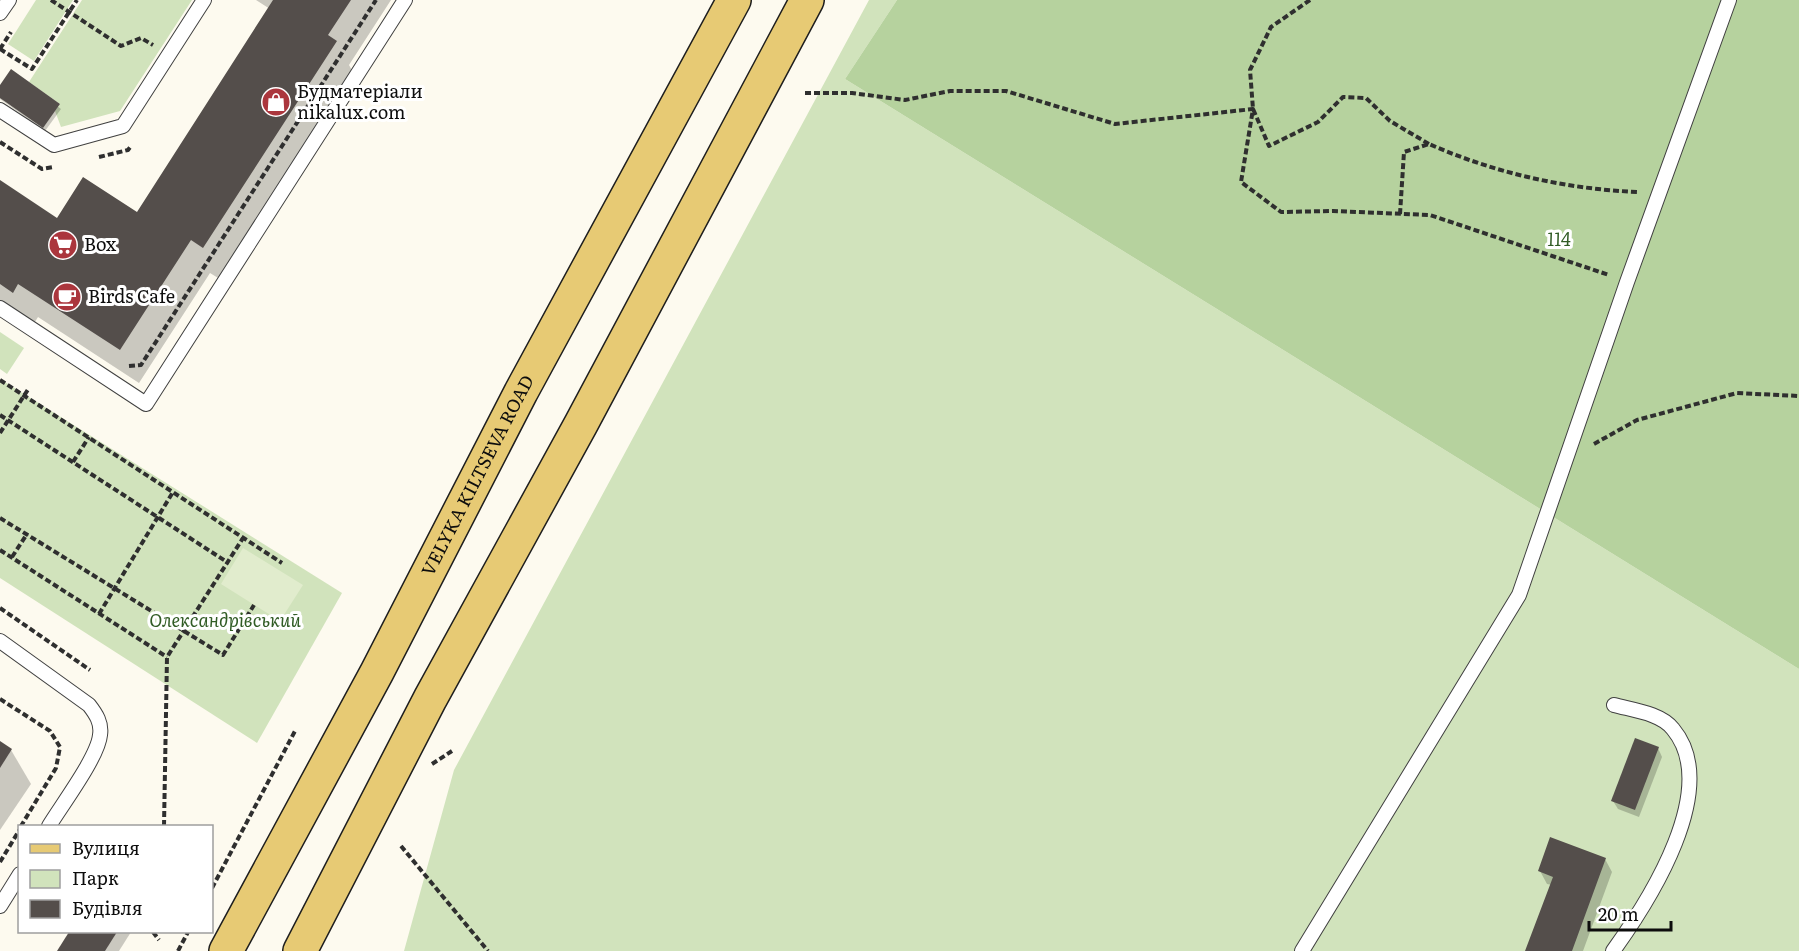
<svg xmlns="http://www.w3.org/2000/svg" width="1799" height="951" font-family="Literata,serif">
	<rect width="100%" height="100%" fill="#fdfaef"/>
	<g fill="#d1e3bc">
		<path d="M36 0H73L34 61 8 44Z"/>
		<path d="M82 0H192L120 111 61 127 55 111 60 104 29 82Z"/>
		<path d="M869 0H897L845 79 1799 669V951H404L454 770Z"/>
		<path d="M0 332 24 348 7 374 0 369Z"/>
		<path d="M0 379 342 593 257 743 0 578Z"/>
	</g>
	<path fill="#b6d29e" d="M897 0H1799V669L845 79Z"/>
	<path fill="#e1eccd" d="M243 548 303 585 280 621 221 584Z"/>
	<g fill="#0003">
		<path d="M256 0H391L349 65 355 76 223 281 210 273 139 383 38 317 33 325 0 304V182L58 220 137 214 270 9Z"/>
		<path d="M11 71 61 109 45 131 0 99V88Z"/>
		<path d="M0 743 11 750 31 784 0 830Z"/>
		<path d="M1658 748 1662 757 1639 817 1618 809 1613 801Z"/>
		<path d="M1605 859 1612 872 1583 951H1527L1552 885 1547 884 1540 871Z"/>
		<path d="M71 932H131L119 951H59Z"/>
	</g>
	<g fill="#544e4b">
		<path d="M273 0H351L328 35 337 41 203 248 191 240 120 350 18 284 13 293 0 284V180L57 218 83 177 137 212Z"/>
		<path d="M11 69 60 104 43 128 0 98V85Z"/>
		<path d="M1635 738 1659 747 1635 810 1611 801Z"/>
		<path d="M0 741 12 749 0 768Z"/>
		<path d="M1550 837 1606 858 1572 951H1525L1553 877 1538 871Z"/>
		<path d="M69 932H117L105 951H57Z"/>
	</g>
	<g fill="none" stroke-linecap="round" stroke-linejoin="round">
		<g stroke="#404040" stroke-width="16">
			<g id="lane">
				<path d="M0 13 9 0"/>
				<path d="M0 110 54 145 123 126 204 0"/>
				<path d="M0 308 146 404 405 0"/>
				<path d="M0 641 89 705C96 714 102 723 100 735 98 757 61 806 49 826"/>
				<path d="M0 906 20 874"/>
				<path d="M1302 951 1519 595 1627 282 1729 0"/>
				<path d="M1613 951C1649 901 1722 788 1673 729 1661 713 1632 710 1614 705"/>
			</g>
		</g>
		<g stroke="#1e1e1e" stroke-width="36">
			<g id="primary">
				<path id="s1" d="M226 951 377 672 521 392 734 0"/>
				<path d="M300 951 430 699 581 424 807 0"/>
			</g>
		</g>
		<g stroke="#2f2f2f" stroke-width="4" stroke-dasharray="6 3" stroke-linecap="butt">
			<path d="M51 0 121 46 141 38 153 45"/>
			<path d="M1310 0 1271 27 1250 70 1253 109 1269 146 1318 122 1343 97 1366 98 1390 121 1429 144"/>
			<path d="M0 49 32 69 77 0"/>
			<path d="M0 49 11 32"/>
			<path d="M805 93H852L905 100 950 91H1006L1115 124 1253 109 1241 182 1281 212 1333 211 1430 215 1609 275"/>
			<path d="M0 142 42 169 54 167"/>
			<path d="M99 157 128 150 131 146"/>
			<path d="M1400 214 1404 152 1429 144C1495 173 1565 189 1638 192"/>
			<path d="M129 366 141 365 376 0"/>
			<path d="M0 380 282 563"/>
			<path d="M0 415 227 562"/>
			<path d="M0 433 29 388"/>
			<path d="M1594 444 1637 420 1737 393 1799 396"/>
			<path d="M73 462 89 437"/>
			<path d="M0 518 223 655 254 605"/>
			<path d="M0 550 167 657"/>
			<path d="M12 557 27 534"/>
			<path d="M0 608 90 670"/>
			<path d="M99 614 173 492"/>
			<path d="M0 699 50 731 60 747 56 768 21 826"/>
			<path d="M432 764 452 751"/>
			<path d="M164 826 167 657 243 538"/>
			<path d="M401 846 488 951"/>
			<path d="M0 862 20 829"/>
			<path d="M212 888 295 731"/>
			<path d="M153 932 159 940"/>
			<path d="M178 951 188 932"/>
		</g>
		<use href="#lane" stroke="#fff" stroke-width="14"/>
		<use href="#primary" stroke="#e7ca74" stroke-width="33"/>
	</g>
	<defs>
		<g id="shop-disc" transform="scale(1.5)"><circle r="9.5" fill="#ab363d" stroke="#fff"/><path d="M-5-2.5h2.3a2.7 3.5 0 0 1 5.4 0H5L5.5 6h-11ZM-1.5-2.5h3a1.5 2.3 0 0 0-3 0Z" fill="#fff"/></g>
		<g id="supermarket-disc" transform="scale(1.5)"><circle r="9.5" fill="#ab363d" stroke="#fff"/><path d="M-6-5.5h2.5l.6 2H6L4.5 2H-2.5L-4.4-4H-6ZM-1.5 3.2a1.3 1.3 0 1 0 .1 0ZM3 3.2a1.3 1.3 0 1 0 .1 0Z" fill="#fff"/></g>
		<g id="cafe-disc" transform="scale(1.5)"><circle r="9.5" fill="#ab363d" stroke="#fff"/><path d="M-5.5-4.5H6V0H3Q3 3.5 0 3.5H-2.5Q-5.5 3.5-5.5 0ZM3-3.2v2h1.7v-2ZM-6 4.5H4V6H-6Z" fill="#fff"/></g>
	</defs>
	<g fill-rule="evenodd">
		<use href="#shop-disc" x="276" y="102"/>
		<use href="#supermarket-disc" x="63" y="245"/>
		<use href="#cafe-disc" x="67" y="297"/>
	</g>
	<g text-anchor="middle" stroke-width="6" stroke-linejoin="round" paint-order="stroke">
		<g font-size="18" fill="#0d0d0d" stroke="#fff" text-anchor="start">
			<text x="297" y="98">Будматеріали<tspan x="297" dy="21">nikalux.com</tspan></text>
			<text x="84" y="251">Box</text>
			<text x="88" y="303">Birds Cafe</text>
		</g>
		<g font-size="18" font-style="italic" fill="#315c25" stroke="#fff">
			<text x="1559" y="246">114</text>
			<text x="225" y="627">Олександрівський</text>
		</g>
		<g font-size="18" fill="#0d0d0d" stroke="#fff">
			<text dy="6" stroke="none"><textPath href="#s1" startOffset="538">VELYKA KILTSEVA ROAD</textPath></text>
		</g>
	</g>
	<rect x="18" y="825" width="195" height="108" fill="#ffffff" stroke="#9e9e9e" stroke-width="1.5"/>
	<rect x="30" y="844" width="30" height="9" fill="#e7ca74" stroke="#9e9e9e" stroke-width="1.5"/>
	<text x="72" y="855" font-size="18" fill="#0d0d0d">Вулиця</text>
	<rect x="30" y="870" width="30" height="18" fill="#d1e3bc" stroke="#9e9e9e" stroke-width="1.5"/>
	<text x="72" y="885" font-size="18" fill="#0d0d0d">Парк</text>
	<rect x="30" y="900" width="30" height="18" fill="#544e4b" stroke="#9e9e9e" stroke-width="1.5"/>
	<text x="72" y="915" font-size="18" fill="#0d0d0d">Будівля</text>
	<path d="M1589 921v9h82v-9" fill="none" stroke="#0d0d0d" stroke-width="3"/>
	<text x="1598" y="921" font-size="18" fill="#0d0d0d" stroke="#ffffff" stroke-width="4.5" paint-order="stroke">20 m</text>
</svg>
